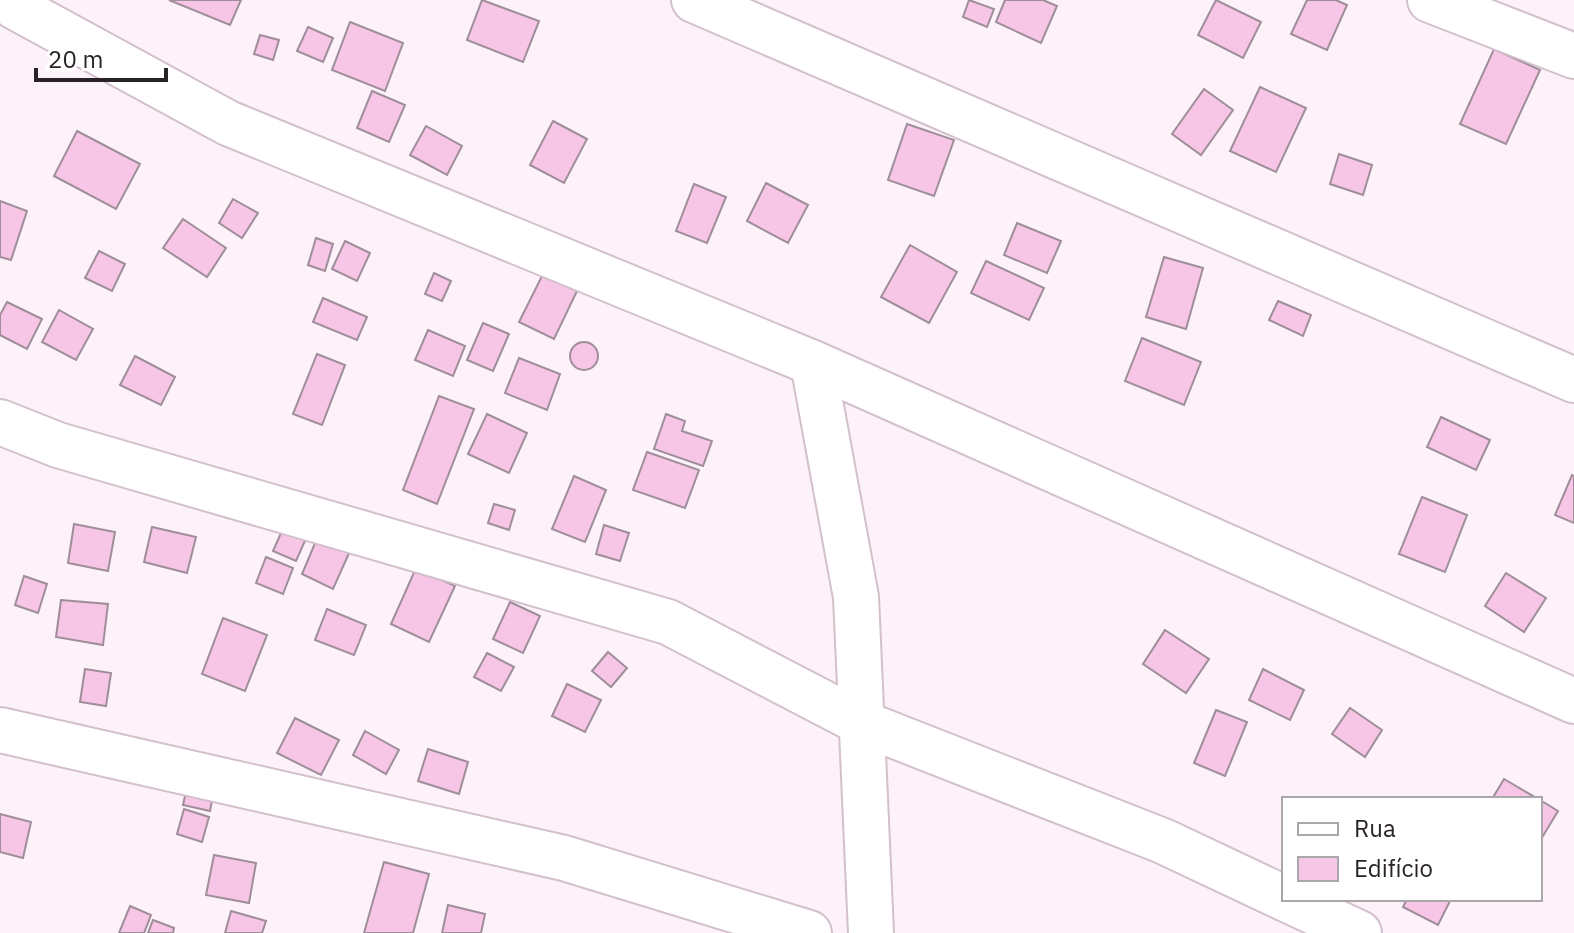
<svg xmlns="http://www.w3.org/2000/svg" width="1574" height="933" font-family="'IBM Plex Sans',sans-serif">
	<rect width="100%" height="100%" fill="#fdf2f9"/>
	<g fill="#f7c6e6" stroke="#9f8e99" stroke-width="2">
		<path d="M169 0H241L230 25Z"/>
		<path d="M482 0 539 21 523 62 467 40Z"/>
		<path d="M969 0 994 9 987 27 963 17Z"/>
		<path d="M1005 0H1043L1057 6 1041 43 996 22Z"/>
		<path d="M1216 0 1261 22 1243 58 1198 35Z"/>
		<path d="M1307 0H1336L1347 5 1327 50 1291 34Z"/>
		<path d="M350 22 403 43 385 91 332 70Z"/>
		<path d="M308 27 333 38 323 62 297 51Z"/>
		<path d="M260 35 279 40 273 60 254 54Z"/>
		<path d="M1494 49 1540 70 1506 144 1460 124Z"/>
		<path d="M1260 87 1306 108 1276 172 1230 151Z"/>
		<path d="M1204 89 1233 110 1201 155 1172 134Z"/>
		<path d="M372 91 405 105 389 142 357 128Z"/>
		<path d="M553 121 587 139 564 183 530 165Z"/>
		<path d="M907 124 954 140 934 196 888 180Z"/>
		<path d="M426 126 462 146 447 175 410 155Z"/>
		<path d="M77 131 140 164 116 209 54 176Z"/>
		<path d="M1339 154 1372 165 1363 195 1330 184Z"/>
		<path d="M766 183 808 205 788 243 747 221Z"/>
		<path d="M694 184 726 197 707 243 676 231Z"/>
		<path d="M233 199 258 213 242 238 219 223Z"/>
		<path d="M0 201 27 211 11 260 0 257Z"/>
		<path d="M183 219 226 248 207 277 163 248Z"/>
		<path d="M1017 223 1061 241 1047 273 1004 255Z"/>
		<path d="M316 238 333 244 325 271 308 265Z"/>
		<path d="M345 241 370 253 357 281 332 269Z"/>
		<path d="M910 245 957 272 929 323 881 297Z"/>
		<path d="M99 251 125 264 112 291 85 278Z"/>
		<path d="M1164 257 1203 268 1186 329 1146 317Z"/>
		<path d="M986 261 1044 288 1029 320 971 293Z"/>
		<path d="M434 273 451 281 442 301 425 294Z"/>
		<path d="M543 274 577 291 554 339 519 322Z"/>
		<path d="M323 298 367 317 357 340 313 322Z"/>
		<path d="M1278 301 1311 315 1303 336 1269 320Z"/>
		<path d="M7 302 42 319 27 349 0 335V315Z"/>
		<path d="M59 310 93 329 76 360 42 342Z"/>
		<path d="M483 323 509 334 493 371 467 360Z"/>
		<path d="M428 330 465 346 453 376 415 360Z"/>
		<path d="M1142 338 1201 362 1184 405 1125 381Z"/>
		<circle cx="584" cy="356" r="14"/>
		<path d="M317 354 345 365 322 425 293 414Z"/>
		<path d="M135 356 175 377 161 405 120 385Z"/>
		<path d="M519 358 560 374 547 410 505 393Z"/>
		<path d="M439 396 474 409 437 504 403 490Z"/>
		<path d="M487 414 527 433 509 473 468 454Z"/>
		<path d="M666 414 685 421 682 431 712 441 703 466 654 449Z"/>
		<path d="M1441 417 1490 440 1476 470 1427 447Z"/>
		<path d="M647 452 699 470 685 508 633 490Z"/>
		<path d="M1572 475 1574 476V523L1555 515Z"/>
		<path d="M574 476 606 490 585 542 552 529Z"/>
		<path d="M1422 497 1467 515 1445 572 1399 554Z"/>
		<path d="M494 504 515 510 509 530 488 523Z"/>
		<path d="M74 524 115 532 108 571 68 563Z"/>
		<path d="M285 524 308 534 296 561 273 551Z"/>
		<path d="M604 525 629 533 620 561 596 554Z"/>
		<path d="M152 527 196 537 187 573 144 562Z"/>
		<path d="M318 536 350 551 333 589 302 574Z"/>
		<path d="M266 557 293 568 283 594 256 583Z"/>
		<path d="M416 568 455 586 429 642 391 624Z"/>
		<path d="M1506 573 1546 598 1524 632 1485 606Z"/>
		<path d="M24 576 47 584 38 613 15 605Z"/>
		<path d="M61 600 108 604 103 645 56 637Z"/>
		<path d="M510 602 540 616 523 653 493 639Z"/>
		<path d="M327 609 366 625 354 655 315 640Z"/>
		<path d="M223 618 267 635 245 691 202 674Z"/>
		<path d="M1165 630 1209 659 1186 693 1143 664Z"/>
		<path d="M608 652 627 668 611 687 592 671Z"/>
		<path d="M487 653 514 667 501 691 474 677Z"/>
		<path d="M85 669 111 673 106 706 80 702Z"/>
		<path d="M1263 669 1304 690 1290 720 1249 700Z"/>
		<path d="M567 684 601 700 585 732 552 716Z"/>
		<path d="M1350 708 1382 730 1365 757 1332 734Z"/>
		<path d="M1216 710 1247 722 1225 776 1194 763Z"/>
		<path d="M295 718 339 740 321 775 277 753Z"/>
		<path d="M365 731 399 750 386 774 353 755Z"/>
		<path d="M428 749 468 762 459 794 418 781Z"/>
		<path d="M189 778 215 784 210 811 183 805Z"/>
		<path d="M1504 779 1538 799H1492Z"/>
		<path d="M1540 800 1558 811 1540 841Z"/>
		<path d="M184 809 209 817 202 842 177 834Z"/>
		<path d="M0 814 31 822 23 858 0 852Z"/>
		<path d="M214 855 256 863 249 903 206 895Z"/>
		<path d="M384 862 429 874 413 933H364Z"/>
		<path d="M1407 899H1451L1438 925 1403 907Z"/>
		<path d="M448 905 485 914 481 933H442Z"/>
		<path d="M130 906 151 915 144 933H119Z"/>
		<path d="M231 911 266 921 262 933H225Z"/>
		<path d="M153 920 174 928 173 933H148Z"/>
	</g>
	<g fill="none" stroke-linecap="round" stroke-linejoin="round">
		<g stroke="#d3c0cc" stroke-width="48">
			<g id="minor">
				<path d="M694 0 1574 380"/>
				<path d="M1430 0 1574 56"/>
				<path d="M15 7 228 123 813 363 1574 701"/>
				<path d="M813 363 856 597 871 933"/>
				<path d="M0 422 58 445 668 622 862 723 1163 841 1284 898"/>
				<path d="M0 730 564 858 809 933"/>
				<path d="M1286 899 1359 933"/>
			</g>
		</g>
		<use href="#minor" stroke="#fff" stroke-width="44"/>
	</g>
	<rect x="1282" y="797" width="260" height="104" fill="#ffffff" stroke="#a9a7a9" stroke-width="2"/>
	<rect x="1298" y="823" width="40" height="12" fill="#ffffff" stroke="#a9a7a9" stroke-width="2"/>
	<text x="1354" y="837" font-size="24" fill="#292327">Rua</text>
	<rect x="1298" y="857" width="40" height="24" fill="#f7c6e6" stroke="#a9a7a9" stroke-width="2"/>
	<text x="1354" y="877" font-size="24" fill="#292327">Edifício</text>
	<path d="M36 68v12h130v-12" fill="none" stroke="#292327" stroke-width="4"/>
	<text x="48" y="68" font-size="24" fill="#292327" stroke="#ffffff" stroke-width="6" paint-order="stroke">20 m</text>
</svg>
